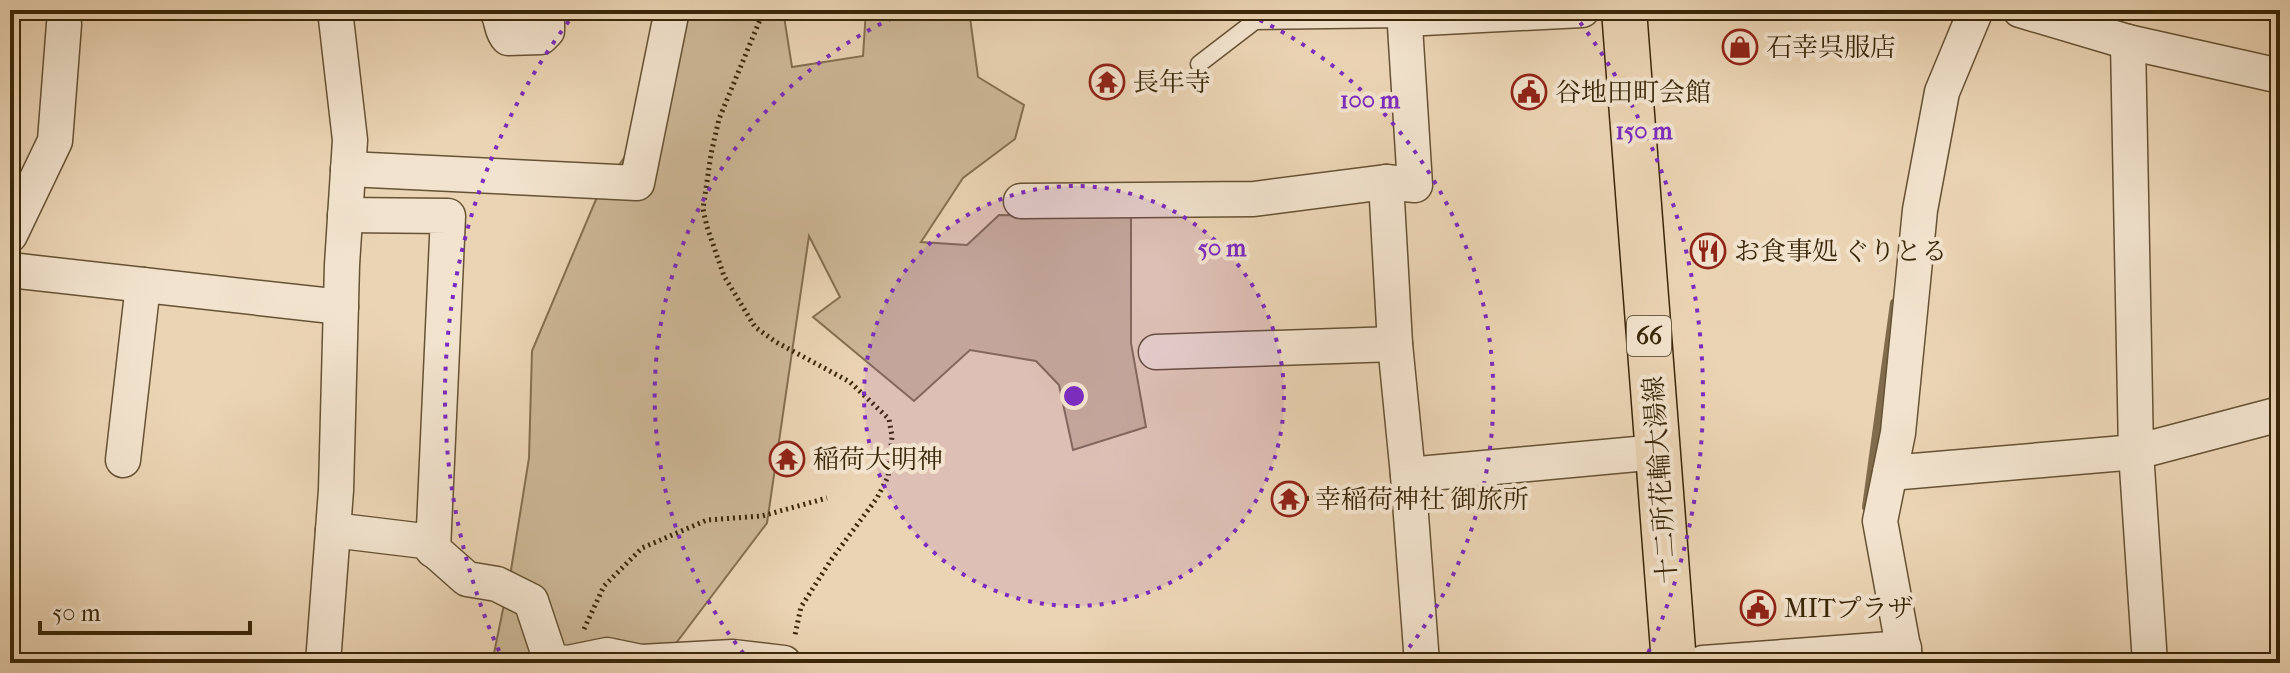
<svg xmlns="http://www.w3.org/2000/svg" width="2290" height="673" font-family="'IM FELL French Canon','Noto Serif JP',serif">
	<rect width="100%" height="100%" fill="#ebd4b4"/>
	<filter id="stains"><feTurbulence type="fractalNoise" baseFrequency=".0025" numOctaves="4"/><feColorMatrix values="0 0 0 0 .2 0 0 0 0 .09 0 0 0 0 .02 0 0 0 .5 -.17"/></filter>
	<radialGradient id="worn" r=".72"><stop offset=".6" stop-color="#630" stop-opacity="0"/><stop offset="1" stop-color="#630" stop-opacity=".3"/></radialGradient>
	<path fill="#cdb797" stroke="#846f50" stroke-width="2" d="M681 10H783L792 67 863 56 866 10H969L978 77 1024 105 1015 139 963 178 921 242 967 245 999 215 1131 216V343L1146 427 1073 450 1059 385 1036 361 970 350 914 401 813 317 840 297 809 236 767 523 661 663H492L511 570 529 458 532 351 597 197 670 91Z"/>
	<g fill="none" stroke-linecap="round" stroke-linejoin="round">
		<path stroke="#806b4d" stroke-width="8" d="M1866 507 1894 303"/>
		<g stroke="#665234" stroke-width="19">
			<path id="service" d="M1199 64 1255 21 1405 19"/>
		</g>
		<g stroke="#665234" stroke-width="37">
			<g id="minor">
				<path d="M496 10C503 19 500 30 508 38L541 37 547 31V10"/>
				<path d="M1404 10 1415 185 1386 182 1395 344 1408 475 1422 663"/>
				<path d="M2020 10 2128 42 2280 76"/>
				<path d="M1405 19 1582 10"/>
				<path d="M2128 42 2136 452 2150 663"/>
				<path d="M348 169 637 183 672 10"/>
				<path d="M1021 201 1254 199 1386 182"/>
				<path d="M345 215 448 216 433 550"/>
				<path d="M10 235 55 141 64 24"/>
				<path d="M10 270 341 307"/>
				<path d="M1156 352 1395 344"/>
				<path d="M123 460 143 285"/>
				<path d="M1890 473 2136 452 2280 414"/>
				<path d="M1408 475 1658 452"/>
				<path d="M333 530 424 541 467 579 497 584 531 601 551 661 568 663 607 655 641 662 733 657 784 663"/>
				<path d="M323 663 336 490 342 265 350 140 335 10"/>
				<path d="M1703 663 1904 648"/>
				<path d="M1906 663 1880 521 1898 433 1920 210 1942 92 1976 10"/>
			</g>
		</g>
		<g stroke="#3a2709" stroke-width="47">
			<path id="primary" d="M1624 10 1674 663"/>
		</g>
		<g stroke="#3a2709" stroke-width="5" stroke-dasharray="2 4" stroke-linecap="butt">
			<path d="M764 10 719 119 711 154 703 209 707 227 724 276 755 327 776 342 850 382 889 419 892 436 888 477 877 498 831 560 801 607 795 635"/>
			<path d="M1289 500 1380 492"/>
			<path d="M584 629 604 586 642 548 707 520 762 516 827 498"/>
		</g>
		<use href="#service" stroke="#f2e3ce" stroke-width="16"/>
		<use href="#minor" stroke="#f2e3ce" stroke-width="34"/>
		<use href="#primary" stroke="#ebd4b4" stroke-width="44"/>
	</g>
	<circle cx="1074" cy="396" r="210" fill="#7b2cbf" fill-opacity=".12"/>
	<g fill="none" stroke="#7b2cbf" stroke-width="4" stroke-dasharray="4 8">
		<circle cx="1074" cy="396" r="210"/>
		<path d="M751 663A419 419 0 0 1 910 10M1238 10A419 419 0 0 1 1397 663"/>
		<path d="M504 662A629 629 0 0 1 575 13M1573 13A629 629 0 0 1 1644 662"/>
	</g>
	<defs>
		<g id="shop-ring" transform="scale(1.8)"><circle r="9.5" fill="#f2e3ce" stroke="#8f2418" stroke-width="1.5"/><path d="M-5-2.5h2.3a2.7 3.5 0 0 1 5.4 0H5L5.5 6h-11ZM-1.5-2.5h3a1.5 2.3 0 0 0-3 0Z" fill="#8f2418"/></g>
		<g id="temple-ring" transform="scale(1.8)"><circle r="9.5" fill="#f2e3ce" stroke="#8f2418" stroke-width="1.5"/><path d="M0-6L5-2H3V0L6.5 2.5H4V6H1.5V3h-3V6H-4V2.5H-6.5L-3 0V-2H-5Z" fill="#8f2418"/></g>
		<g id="civic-ring" transform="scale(1.8)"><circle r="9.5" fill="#f2e3ce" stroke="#8f2418" stroke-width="1.5"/><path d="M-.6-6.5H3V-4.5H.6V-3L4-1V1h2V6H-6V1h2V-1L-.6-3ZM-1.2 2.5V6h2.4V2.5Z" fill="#8f2418"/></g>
		<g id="restaurant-ring" transform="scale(1.8)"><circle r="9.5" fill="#f2e3ce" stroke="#8f2418" stroke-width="1.5"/><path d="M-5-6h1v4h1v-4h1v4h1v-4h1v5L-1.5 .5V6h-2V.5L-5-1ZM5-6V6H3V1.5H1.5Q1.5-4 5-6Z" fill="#8f2418"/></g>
	</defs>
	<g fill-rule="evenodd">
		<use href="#shop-ring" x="1740" y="47"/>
		<use href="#temple-ring" x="1107" y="82"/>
		<use href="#civic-ring" x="1529" y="92"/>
		<use href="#restaurant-ring" x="1708" y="251"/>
		<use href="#temple-ring" x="787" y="459"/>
		<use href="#temple-ring" x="1289" y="499"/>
		<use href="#civic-ring" x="1758" y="608"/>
	</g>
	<g text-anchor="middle" stroke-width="8" stroke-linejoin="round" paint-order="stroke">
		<rect fill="#f2e3ce" stroke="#715f44" stroke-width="2" x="1627" y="316" width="44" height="40" rx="6"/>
		<g font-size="24" font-weight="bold" fill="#3a2709">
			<text x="1649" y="344">66</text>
		</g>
		<g font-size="26" fill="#3a2709" stroke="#f2e3ce" text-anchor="start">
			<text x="1766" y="56">石幸呉服店</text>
			<text x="1133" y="91">長年寺</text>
			<text x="1555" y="101">谷地田町会館</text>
			<text x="1734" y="260">お食事処 ぐりとる</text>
			<text x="813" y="468">稲荷大明神</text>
			<text x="1315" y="508">幸稲荷神社 御旅所</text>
			<text x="1784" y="617">MITプラザ</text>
		</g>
		<g font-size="26" fill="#3a2709" stroke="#f2e3ce">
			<text transform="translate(1660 480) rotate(-94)" y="9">十二所花輪大湯線</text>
		</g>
	</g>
	<circle cx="1074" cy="396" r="12" fill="#7b2cbf" stroke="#f2e3ce" stroke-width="4"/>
	<g font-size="24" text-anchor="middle" font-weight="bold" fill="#7b2cbf" stroke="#f2e3ce" stroke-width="8" stroke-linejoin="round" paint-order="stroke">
		<text x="1370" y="108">100 m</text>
		<text x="1644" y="139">150 m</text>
		<text x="1222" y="256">50 m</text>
	</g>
	<rect width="2290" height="673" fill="none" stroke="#ebd4b4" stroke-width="40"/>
	<rect x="12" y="12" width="2266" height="649" fill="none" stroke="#3a2709" stroke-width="4"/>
	<rect x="20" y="20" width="2250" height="633" fill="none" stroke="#3a2709" stroke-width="2"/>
	<path d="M40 621v12h210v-12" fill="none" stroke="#3a2709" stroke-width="4"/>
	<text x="52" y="621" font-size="24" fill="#3a2709" stroke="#f2e3ce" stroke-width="6" paint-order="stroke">50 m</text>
	<rect width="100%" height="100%" filter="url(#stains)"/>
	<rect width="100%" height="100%" fill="url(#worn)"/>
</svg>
